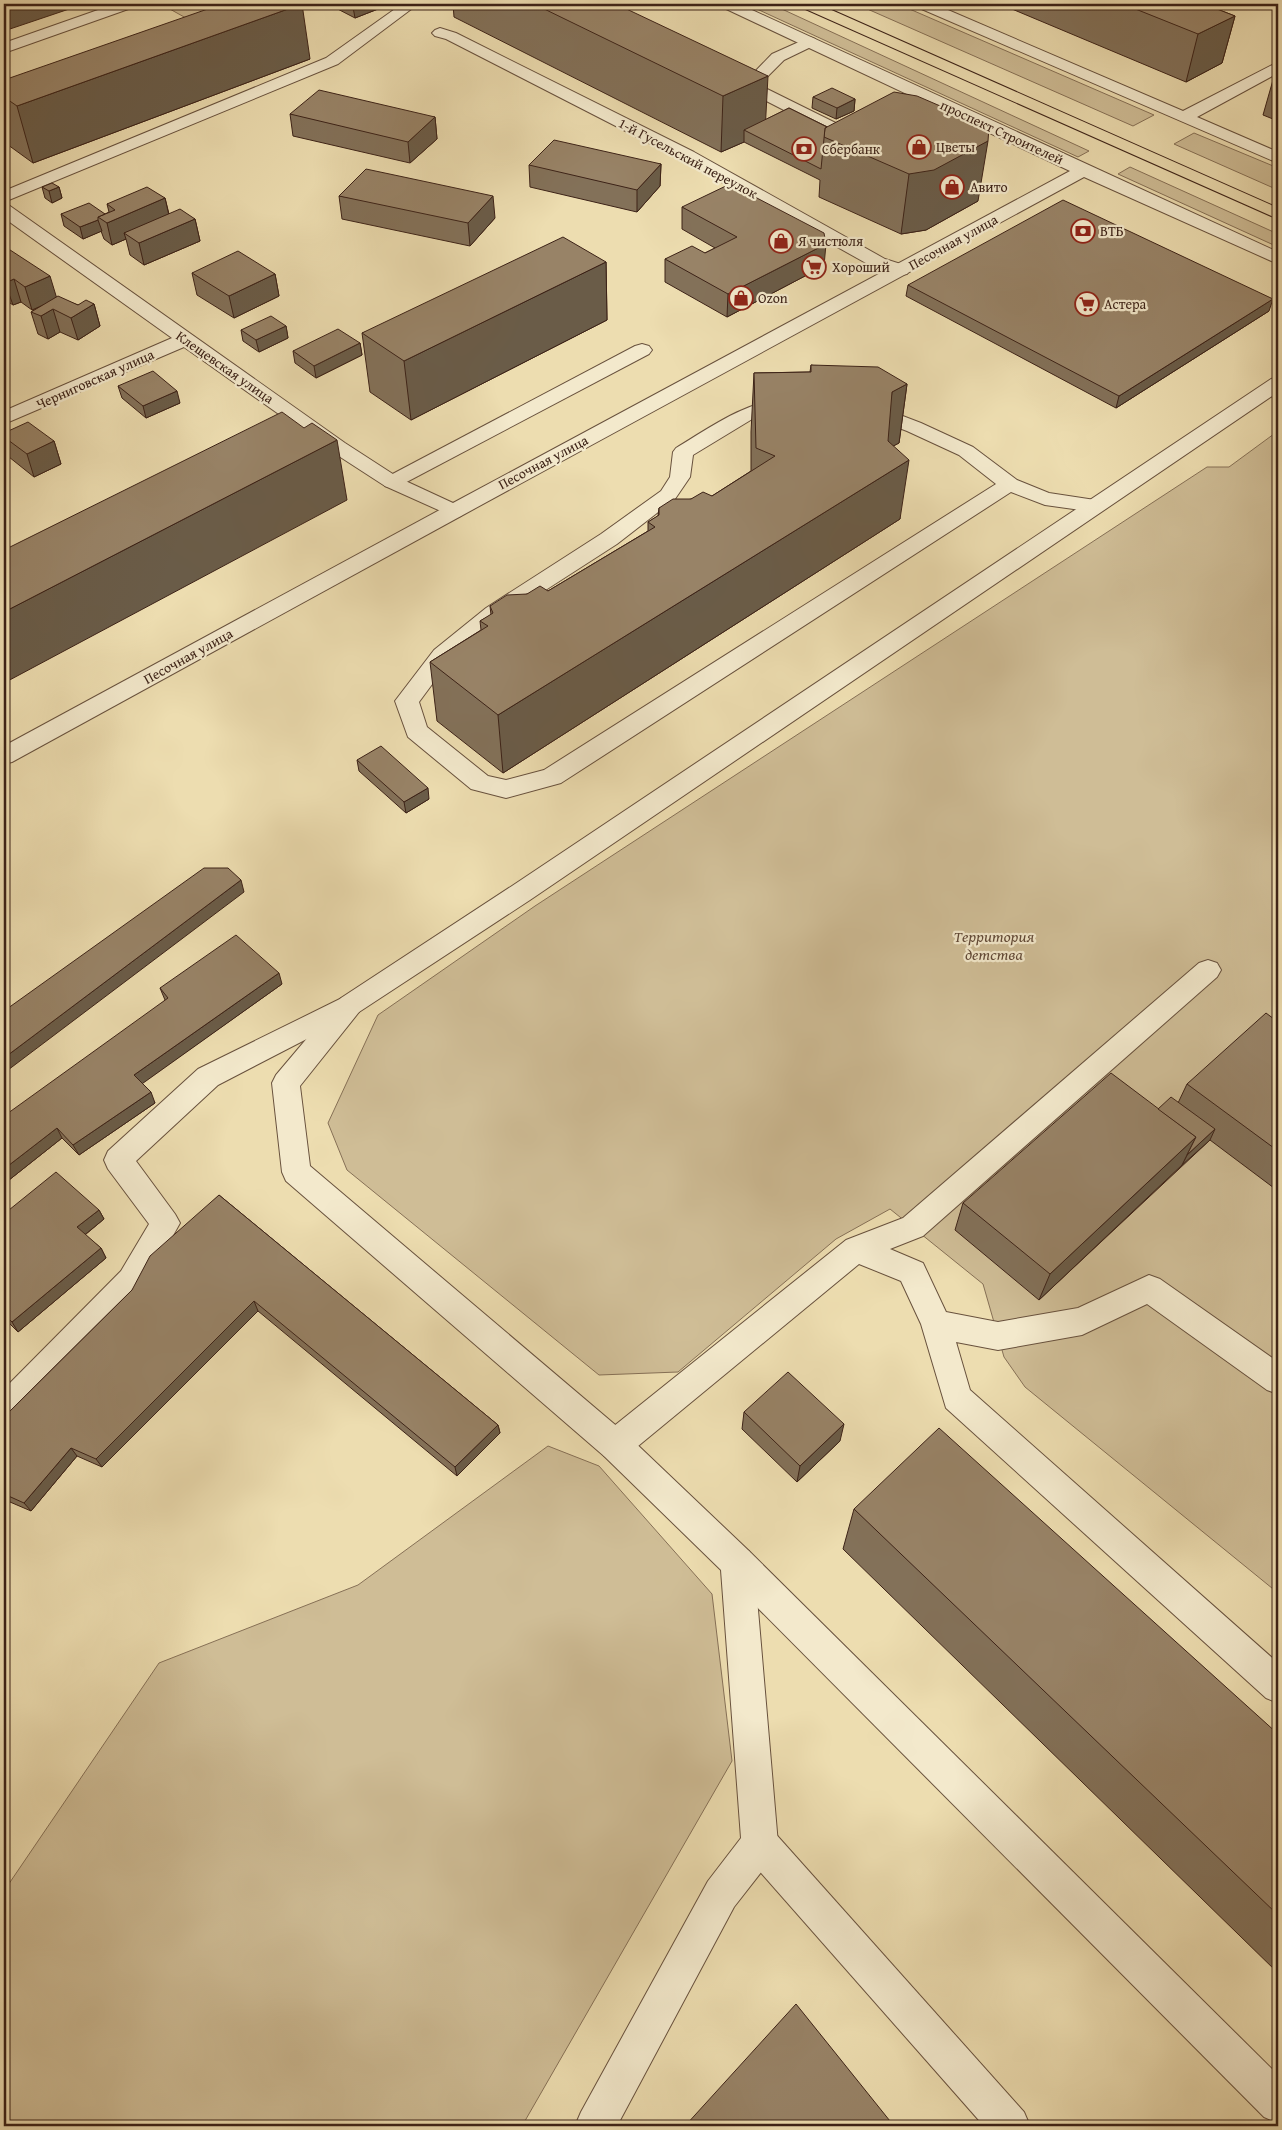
<svg xmlns="http://www.w3.org/2000/svg" width="1282" height="2130" font-family="'Gentium Book Plus',serif">
	<rect width="100%" height="100%" fill="#edddb0"/>
	<filter id="stains"><feTurbulence type="fractalNoise" baseFrequency=".004" numOctaves="4"/><feColorMatrix values="0 0 0 0 .2 0 0 0 0 .09 0 0 0 0 .02 0 0 0 .5 -.17"/></filter>
	<radialGradient id="worn" r=".72"><stop offset=".6" stop-color="#630" stop-opacity="0"/><stop offset="1" stop-color="#630" stop-opacity=".3"/></radialGradient>
	<g fill="#cfbd96" stroke="#867056">
		<path d="M180 4H290L213 33 168 8Z"/>
		<path d="M746 4H771L1089 151 1078 157Z"/>
		<path d="M856 4H898L1154 115 1133 126Z"/>
		<path d="M1194 133 1278 168V190L1174 144Z"/>
		<path d="M1130 167 1278 234V247L1118 174Z"/>
		<path d="M1278 431V1593L1025 1387 1004 1357 983 1284 890 1209 836 1239 678 1372 599 1375 347 1170 328 1123 378 1015 535 906 1207 467H1229Z"/>
		<path d="M548 1446 599 1466 712 1594 732 1761 522 2126H4V1891L159 1663 358 1585Z"/>
	</g>
	<g fill="none" stroke-linecap="round" stroke-linejoin="round">
		<g stroke="#68513d" stroke-width="2">
			<g id="service">
				<path d="M115 4H136L134 7 4 53V43Z"/>
				<path d="M402 4H418L338 64 4 202V191L326 58Z"/>
				<path d="M440 28 456 33 694 152 885 259 907 266 910 270 907 274 901 275 873 267 682 160 446 39 435 36 432 33 435 30Z"/>
				<path d="M810 37 815 39 818 42 815 45 784 60 759 85 868 139 870 143 868 147H856L743 89 741 86 772 54Z"/>
				<path d="M642 344 649 346 652 350 649 354 399 486 392 488 385 486 382 482 385 478 635 346Z"/>
				<path d="M788 397 795 399 798 403 795 407 776 410 754 418 693 455 690 477 675 499 617 544 502 618 450 660 419 702 427 727 488 776 506 780 544 770 996 484 959 455 907 431 860 413 857 409 860 405 867 403 874 405 921 423 973 447 1017 480 1049 493 1095 500 1102 501 1105 506 1102 511 1095 512 1045 505 1011 492 561 783 506 798 471 789 408 737 395 701 434 650 486 608 601 534 661 491 670 477 673 452 676 448C712 426 745 402 788 397Z"/>
				<path d="M454 505 461 506 464 511 461 516 12 762 4 764V746L447 506Z"/>
				<path d="M1208 960 1217 963 1221 970 1217 977 923 1236 890 1249 923 1263 946 1312 998 1322 1078 1308 1149 1275 1160 1279 1278 1362V1394L1267 1390 1147 1304 1082 1335 998 1350 956 1342 970 1390 1278 1663V1703L1266 1698 946 1408 921 1324 901 1281 859 1264 626 1456 615 1460 604 1456 599 1445 604 1434 846 1240 903 1218 1199 963Z"/>
				<path d="M350 994 359 998 363 1005 359 1012 218 1085 136 1161 175 1214 180 1223 175 1232 143 1289 15 1420 4 1425V1389L121 1271 149 1224 108 1169 104 1160 108 1151 198 1069Z"/>
				<path d="M737 1547 749 1551 1278 2075V2123L1264 2117 725 1575 720 1563 725 1551Z"/>
				<path d="M760 1826 773 1831 1024 2112 1030 2126H984L747 1857 742 1844 747 1831Z"/>
			</g>
		</g>
		<g stroke="#68513d" stroke-width="2">
			<g id="minor">
				<path d="M720 4H739L1278 252V264L1084 177 461 516 454 517 385 486 331 451 184 347 4 424V411L172 338 4 218V205L10 206 345 443 399 478 453 503 1070 171 722 7Z"/>
				<path d="M915 4H934L1183 111 1278 62V73L1197 117 1278 152V163L917 7Z"/>
				<path d="M1278 377V392L530 900 359 1012 300 1086 310 1166 626 1434 749 1551 754 1563 778 1844 773 1857 734 1907 617 2126H575L581 2112 708 1881 741 1838 721 1570 604 1456 286 1181 282 1172 272 1083 276 1075 341 998 512 886 1271 379Z"/>
			</g>
		</g>
		<g stroke="#3c2217" stroke-width="2">
			<path id="primary" d="M799 4H818L1278 208V219L801 7Z"/>
		</g>
		<use href="#service" fill="#f3e9cc" fill-rule="evenodd"/>
		<use href="#minor" fill="#f3e9cc" fill-rule="evenodd"/>
		<use href="#primary" fill="#edddb0" fill-rule="evenodd"/>
	</g>
	<g fill="#837159" stroke="#3c2217">
		<path d="M328 4H377L378 9 355 18Z"/>
		<path d="M453 4H616L765 120 789 108 978 201 926 230 901 234 819 197 820 180 744 142 721 152 454 17Z"/>
		<path d="M1000 4H1204L1235 16 1222 63 1186 82Z"/>
		<path d="M310 59 33 163 4 142V80Z"/>
		<path d="M1277 66H1278V121L1263 115Z"/>
		<path d="M813 97 855 99 854 111 836 119 812 108Z"/>
		<path d="M290 114 435 117 437 139 410 163 293 136Z"/>
		<path d="M661 164 660 186 637 212 530 187 529 165Z"/>
		<path d="M42 187H59L62 198 52 203 45 198Z"/>
		<path d="M339 196 495 218 470 246 342 219Z"/>
		<path d="M165 198 169 214 195 219 200 241 144 265 130 255 126 239 112 245 104 239 101 231 83 239 64 226 61 214H105L109 212 107 204Z"/>
		<path d="M682 207 824 266 727 317 665 282V259L705 253 715 248 682 229Z"/>
		<path d="M4 246 56 297 78 305 94 304 100 326 78 340 60 332 48 339 38 334 31 312 41 306 32 310 21 302 13 305 4 299Z"/>
		<path d="M606 262 607 320 411 420 370 392 362 333Z"/>
		<path d="M192 273 275 274 279 296 234 318 197 295Z"/>
		<path d="M908 285 1269 311 1116 408 906 296Z"/>
		<path d="M286 326 288 338 259 352 243 341 241 330Z"/>
		<path d="M360 343 362 355 316 378 295 363 293 351Z"/>
		<path d="M811 365 907 384 899 443 893 446 900 519 503 773 437 721 430 662 481 630 480 621 491 615 490 606 527 594 548 591 648 531V522L658 516 659 508 691 499 712 496 751 471V432L754 373 810 372Z"/>
		<path d="M118 386 180 403 146 418 122 398Z"/>
		<path d="M4 433 54 441 61 464 34 477 9 457 4 443Z"/>
		<path d="M357 760 429 799 406 813 359 771Z"/>
		<path d="M282 984 142 1083 155 1103 79 1155 62 1138 4 1184 165 1000 160 988Z"/>
		<path d="M1278 1022V1191L1210 1140 1039 1300 955 1230 963 1203 1158 1109 1178 1103 1187 1084Z"/>
		<path d="M219 1195 498 1425 500 1433 457 1476 258 1311 102 1467 77 1456 31 1511 10 1502 4 1509V1417L132 1290Z"/>
		<path d="M99 1210 104 1219 85 1235 101 1248 106 1258 18 1332 4 1318V1214Z"/>
		<path d="M744 1412 840 1441 797 1482 742 1429Z"/>
		<path d="M854 1509 1278 1734V1973L843 1549Z"/>
	</g>
	<g fill="#6a5c48" stroke="#3c2217">
		<path d="M4 4H84L4 31Z"/>
		<path d="M302 4 310 59 33 163 17 106Z"/>
		<path d="M362 4H377L378 9 355 18 353 7Z"/>
		<path d="M1235 16 1222 63 1186 82 1198 34Z"/>
		<path d="M768 76 765 132 744 130V142L721 152 723 96Z"/>
		<path d="M855 99 854 111 836 119 837 108Z"/>
		<path d="M435 117 437 139 410 163 408 142Z"/>
		<path d="M988 141 978 201 926 230 901 234 909 174Z"/>
		<path d="M661 164 660 186 637 212V190Z"/>
		<path d="M59 187 62 198 52 203 49 191Z"/>
		<path d="M493 196 495 218 470 246 468 223Z"/>
		<path d="M165 198 170 220 124 233 126 239 112 245 107 223Z"/>
		<path d="M195 219 200 241 144 265 139 243Z"/>
		<path d="M98 220 102 231 83 239 80 227Z"/>
		<path d="M826 244 824 266 727 317 728 294Z"/>
		<path d="M606 262 607 320 411 420 404 361Z"/>
		<path d="M275 274 279 296 234 318 229 296Z"/>
		<path d="M50 276 57 299 32 310 25 287Z"/>
		<path d="M14 279 21 302 13 305 5 283Z"/>
		<path d="M1273 299 1269 311 1116 408 1119 396Z"/>
		<path d="M94 304 100 326 78 340 71 318Z"/>
		<path d="M53 309 60 332 48 339 41 316Z"/>
		<path d="M286 326 288 338 259 352 256 340Z"/>
		<path d="M360 343 362 355 316 378 314 366Z"/>
		<path d="M907 384 899 443 884 451 892 392Z"/>
		<path d="M177 391 180 403 146 418 143 406Z"/>
		<path d="M337 440 347 500 4 683V612Z"/>
		<path d="M54 441 61 464 34 477 27 454Z"/>
		<path d="M909 460 900 519 503 773 498 715Z"/>
		<path d="M428 788 429 799 406 813 404 802Z"/>
		<path d="M241 880 244 892 4 1073V1058Z"/>
		<path d="M279 973 282 984 139 1086 134 1075Z"/>
		<path d="M151 1092 155 1103 79 1155 73 1145Z"/>
		<path d="M57 1128 62 1138 4 1184V1169Z"/>
		<path d="M1215 1129 1210 1140 1182 1165 1187 1155Z"/>
		<path d="M1196 1137 1182 1165 1039 1300 1050 1274Z"/>
		<path d="M99 1210 104 1219 82 1237 77 1227Z"/>
		<path d="M101 1248 106 1258 18 1332 12 1322Z"/>
		<path d="M254 1301 258 1311 102 1467 96 1459Z"/>
		<path d="M844 1424 840 1441 797 1482 800 1466Z"/>
		<path d="M498 1425 500 1433 457 1476 455 1467Z"/>
		<path d="M71 1448 77 1456 31 1511 24 1503Z"/>
		<path d="M4 1495 10 1502 4 1509Z"/>
	</g>
	<g fill="#988367" stroke="#3c2217">
		<path d="M222 4H302L17 106 4 97V80Z"/>
		<path d="M347 4H362L353 7Z"/>
		<path d="M534 4H616L768 76 723 96Z"/>
		<path d="M1123 4H1204L1235 16 1198 34Z"/>
		<path d="M832 88 855 99 837 108 813 97Z"/>
		<path d="M319 90 435 117 408 142 290 114Z"/>
		<path d="M894 92 917 96 989 127 988 141 934 170 909 174 824 137 825 128Z"/>
		<path d="M789 108 827 127 825 128 821 169 744 130Z"/>
		<path d="M554 140 661 164 637 190 529 165Z"/>
		<path d="M366 169 493 196 468 223 339 196Z"/>
		<path d="M52 183 59 187 49 191 42 187Z"/>
		<path d="M730 184 824 233 826 244 728 294 665 259 692 246 705 253 737 237 682 207Z"/>
		<path d="M147 187 165 198 107 223 98 217 115 210 107 204Z"/>
		<path d="M1063 200 1273 299 1119 396 908 285Z"/>
		<path d="M89 203 105 214 98 217V220L80 227 61 214Z"/>
		<path d="M180 209 195 219 139 243 124 233Z"/>
		<path d="M563 237 606 262 404 361 362 333Z"/>
		<path d="M4 246 50 276 25 287 14 279 5 283 4 282Z"/>
		<path d="M238 251 275 274 229 296 192 273Z"/>
		<path d="M58 296 78 305 86 300 94 304 71 318 53 309 41 316 31 312Z"/>
		<path d="M271 316 286 326 256 340 241 330Z"/>
		<path d="M338 329 360 343 314 366 293 351Z"/>
		<path d="M811 365 878 367 907 384 892 392 888 441 909 460 498 715 430 662 488 626 480 621 493 613 490 606 507 595 527 594 540 586 548 591 655 527 648 522 659 515V508L673 499H691L703 492 712 496 775 456 756 448 754 373 811 372Z"/>
		<path d="M153 371 177 391 143 406 118 386Z"/>
		<path d="M282 412 304 428 312 423 337 440 4 612V550Z"/>
		<path d="M28 422 54 441 27 454 4 437V433Z"/>
		<path d="M381 746 428 788 404 802 357 760Z"/>
		<path d="M204 868H228L241 880 4 1058V1011Z"/>
		<path d="M236 935 279 973 134 1075 151 1092 73 1145 57 1128 4 1169V1116L168 998 160 988Z"/>
		<path d="M1266 1013 1278 1022V1151L1187 1084Z"/>
		<path d="M1111 1073 1196 1137 1050 1274 963 1203Z"/>
		<path d="M1171 1097 1215 1129 1187 1155 1196 1137 1158 1109Z"/>
		<path d="M56 1172 99 1210 77 1227 101 1248 12 1322 4 1314V1214Z"/>
		<path d="M219 1195 498 1425 455 1467 254 1301 96 1459 71 1448 24 1503 4 1494V1417L132 1290 150 1256Z"/>
		<path d="M788 1372 844 1424 800 1466 744 1412Z"/>
		<path d="M939 1428 1278 1734V1915L854 1509Z"/>
		<path d="M796 2004 894 2126H685Z"/>
	</g>
	<defs>
		<g id="shop-ring" transform="scale(1.25)"><circle r="9.5" fill="#f3e9cc" stroke="#8f2418" stroke-width="1.5"/><path d="M-5-2.5h2.3a2.7 3.5 0 0 1 5.4 0H5L5.5 6h-11ZM-1.5-2.5h3a1.5 2.3 0 0 0-3 0Z" fill="#8f2418"/></g>
		<g id="bank-ring" transform="scale(1.25)"><circle r="9.5" fill="#f3e9cc" stroke="#8f2418" stroke-width="1.5"/><path d="M-6-4H6V4H-6ZM0-2.3a2.3 2.3 0 1 0 0 4.6a2.3 2.3 0 1 0 0-4.6Z" fill="#8f2418"/></g>
		<g id="supermarket-ring" transform="scale(1.25)"><circle r="9.5" fill="#f3e9cc" stroke="#8f2418" stroke-width="1.5"/><path d="M-6-5.5h2.5l.6 2H6L4.5 2H-2.5L-4.4-4H-6ZM-1.5 3.2a1.3 1.3 0 1 0 .1 0ZM3 3.2a1.3 1.3 0 1 0 .1 0Z" fill="#8f2418"/></g>
	</defs>
	<g fill-rule="evenodd">
		<use href="#shop-ring" x="919" y="147"/>
		<use href="#bank-ring" x="804" y="149"/>
		<use href="#shop-ring" x="952" y="187"/>
		<use href="#bank-ring" x="1083" y="231"/>
		<use href="#shop-ring" x="781" y="241"/>
		<use href="#supermarket-ring" x="814" y="267"/>
		<use href="#shop-ring" x="741" y="298"/>
		<use href="#supermarket-ring" x="1087" y="304"/>
	</g>
	<g text-anchor="middle" stroke-width="4.5" stroke-linejoin="round" paint-order="stroke">
		<g font-size="14" fill="#3c2217" stroke="#f3e9cc">
			<text transform="translate(1002 132) rotate(25)" y="5">проспект Строителей</text>
			<text transform="translate(688 158) rotate(28)" y="5">1-й Гусельский переулок</text>
			<text transform="translate(953 242) rotate(-29)" y="5">Песочная улица</text>
			<text transform="translate(225 367) rotate(35)" y="5">Клещевская улица</text>
			<text transform="translate(95 379) rotate(-24)" y="5">Черниговская улица</text>
			<text transform="translate(543 462) rotate(-28)" y="5">Песочная улица</text>
			<text transform="translate(188 656) rotate(-29)" y="5">Песочная улица</text>
		</g>
		<g font-size="14" fill="#3c2217" stroke="#f3e9cc" text-anchor="start">
			<text x="936" y="152">Цветы</text>
			<text x="822" y="154">Сбербанк</text>
			<text x="970" y="192">Авито</text>
			<text x="1100" y="236">ВТБ</text>
			<text x="798" y="246">Я чистюля</text>
			<text x="832" y="272">Хороший</text>
			<text x="758" y="303">Ozon</text>
			<text x="1104" y="309">Астера</text>
		</g>
		<g font-size="16" font-style="italic" fill="#614937" stroke="#f3e9cc">
			<text x="994" y="942">Территория<tspan x="994" dy="18">детства</tspan></text>
		</g>
	</g>
	<rect width="1282" height="2130" fill="none" stroke="#edddb0" stroke-width="20"/>
	<rect x="5" y="5" width="1272" height="2120" fill="none" stroke="#3c2217" stroke-width="2.5"/>
	<rect x="10" y="10" width="1262" height="2110" fill="none" stroke="#3c2217"/>
	<rect width="100%" height="100%" filter="url(#stains)"/>
	<rect width="100%" height="100%" fill="url(#worn)"/>
</svg>
